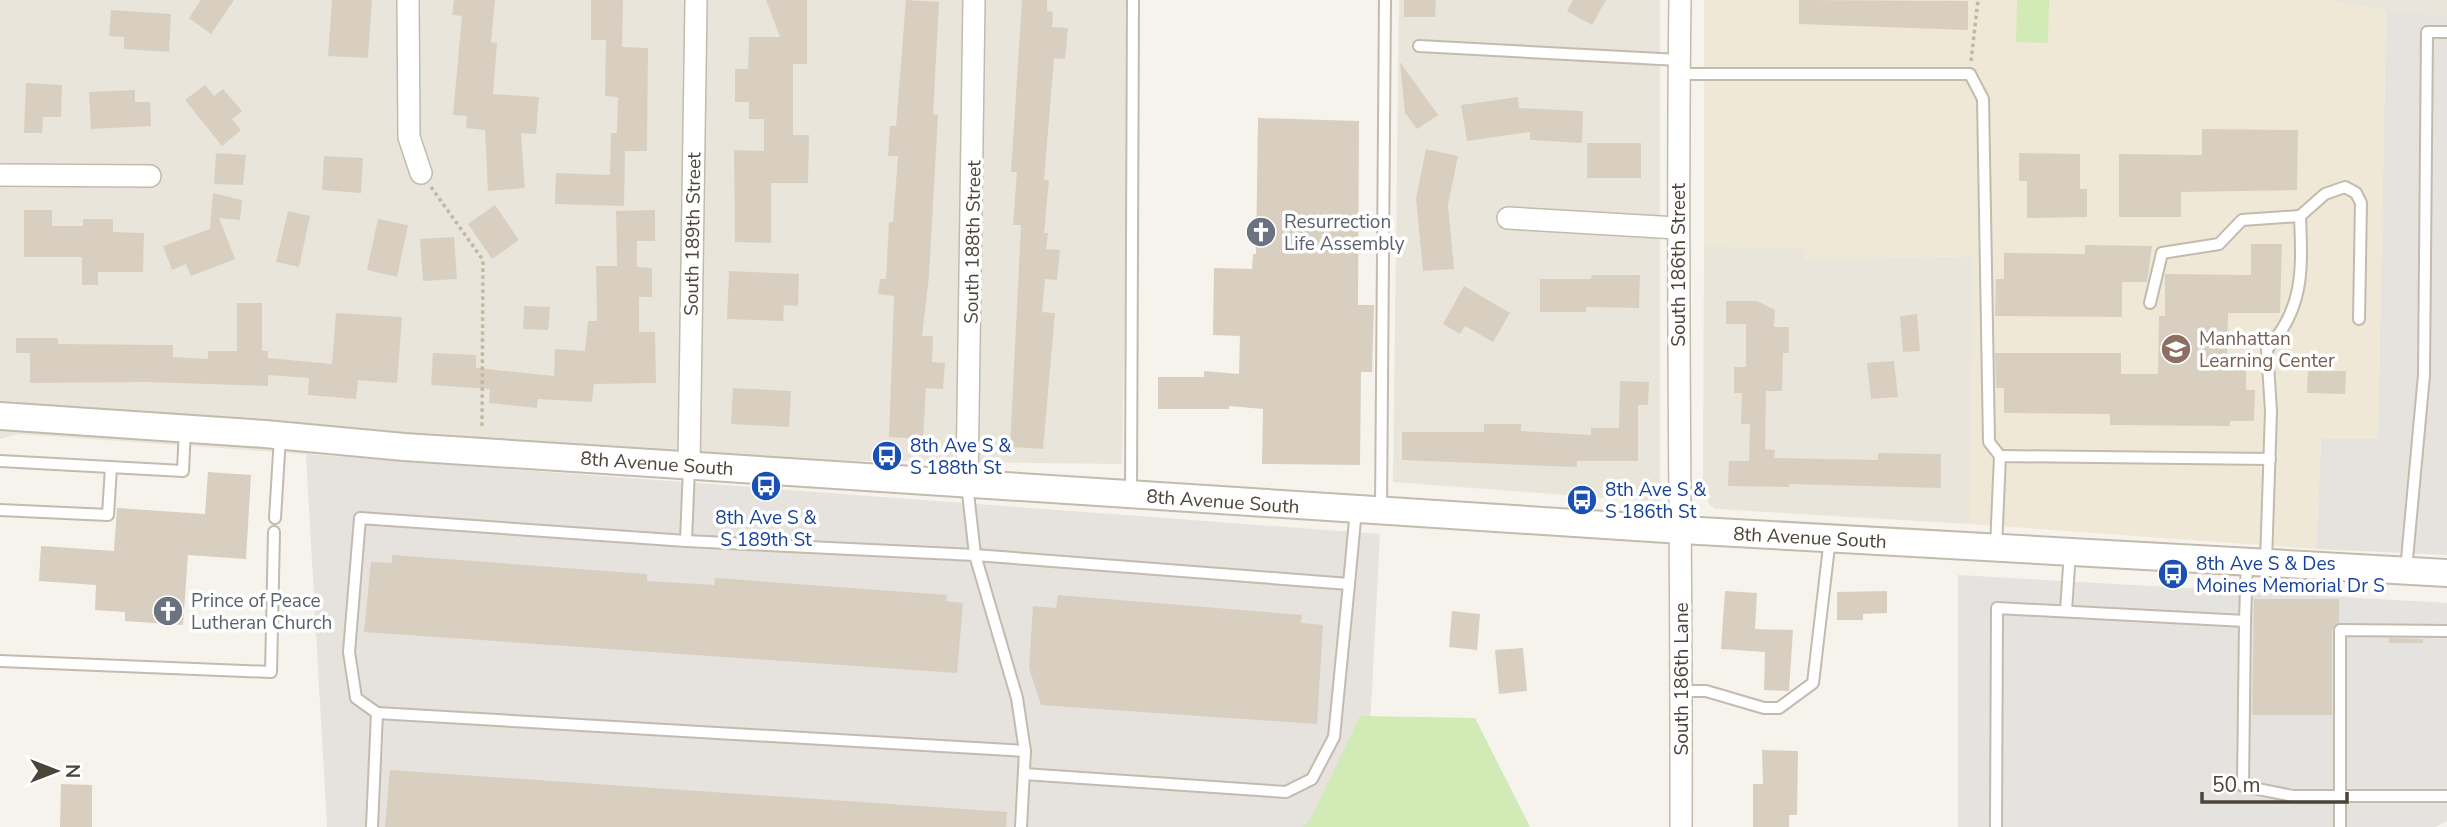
<svg xmlns="http://www.w3.org/2000/svg" width="2447" height="827" font-family="'Nunito Sans',sans-serif">
	<rect width="100%" height="100%" fill="#f6f3ec"/>
	<g fill="#eae5da">
		<path d="M0 0H1130L1122 464 306 454 18 434 0 439Z"/>
		<path d="M1399 0H1660V502L1393 482Z"/>
		<path d="M2326 0H2447V15L2386 11Z"/>
		<path d="M1704 246 1804 247V260L1973 256 1970 524 1716 509 1709 504 1703 486Z"/>
	</g>
	<g fill="#e6e2dd">
		<path d="M2386 11 2447 15V555L2316 549 2321 439H2378Z"/>
		<path d="M306 454 1380 534 1368 766 1337 827H327Z"/>
	</g>
	<path fill="#efe8d6" d="M1704 0H2326L2386 11 2378 439H2321L2316 549 1970 524 1973 256 1804 260 1803 247 1704 246Z"/>
	<g fill="#d2eab5">
		<path d="M2017 0H2049L2048 43 2016 42Z"/>
		<path d="M1360 716 1475 718 1530 827H1302L1310 820Z"/>
	</g>
	<path fill="#e5e3e0" d="M1958 575 2447 603V821L2436 827H1958Z"/>
	<g fill="#d8cfc1">
		<path d="M201 0H234L211 34 189 18Z"/>
		<path d="M332 0H372L368 58 328 56Z"/>
		<path d="M454 0H495L491 42 497 43 493 94 539 97 536 134 521 133 525 188 488 191 485 130 466 128 467 116 453 115 462 16 452 15Z"/>
		<path d="M591 0H623L622 47 648 48 647 151H625L624 206 555 204 556 173 610 175 611 133H617L618 97 605 96 606 40H591Z"/>
		<path d="M766 0H807V64H793V135H809L808 183H771V243L735 242 734 150 764 151V119H749V102H735V69H748L749 37H780Z"/>
		<path d="M906 0 939 2 933 114 938 115 929 276 922 336H933L932 362 945 363 943 389 926 388 923 439 889 437 894 296 878 294 880 279H886L889 222H893L898 156H888L890 126H896Z"/>
		<path d="M1022 0H1047V11L1053 12 1052 27 1068 28 1065 59 1054 58 1044 180H1049L1044 233H1048L1046 249 1060 250 1057 280 1045 279 1042 312 1055 313 1043 449 1010 447 1021 225H1013L1017 172H1011Z"/>
		<path d="M1404 0H1436L1435 17H1404Z"/>
		<path d="M1573 0H1606L1592 25 1567 11Z"/>
		<path d="M1799 0 1968 1V30L1799 24Z"/>
		<path d="M111 10 171 14 169 52 124 49V37L109 36Z"/>
		<path d="M1400 62 1438 115 1417 129 1405 113Z"/>
		<path d="M26 83 62 85 61 117H43L42 133H24Z"/>
		<path d="M205 85 214 96 223 89 242 111 232 119 241 130 222 146 185 100Z"/>
		<path d="M135 90V102H150L151 126 91 129 89 92Z"/>
		<path d="M1518 97 1519 108 1583 111 1582 143 1530 140V132L1467 141 1461 105Z"/>
		<path d="M1258 118 1359 121 1358 305H1374L1372 372H1361L1360 465 1262 464 1263 409 1229 406V409H1158V377H1204V371L1239 374 1240 336 1213 335 1214 268 1252 269 1253 254H1256Z"/>
		<path d="M2202 129 2298 130 2297 190 2181 192V217H2119V154L2202 155Z"/>
		<rect x="1587" y="143" width="54" height="35"/>
		<path d="M1426 149 1458 156 1448 205 1454 269 1423 271 1416 198Z"/>
		<path d="M216 153 246 155 243 185 214 184Z"/>
		<path d="M2019 153 2080 154V189H2087V217L2027 218V181H2019Z"/>
		<path d="M324 156 363 158 361 193 322 190Z"/>
		<path d="M213 193 242 200 240 220 219 218 235 259 191 276 186 264 172 270 163 246 210 229Z"/>
		<path d="M495 205 519 240 492 259 468 224Z"/>
		<path d="M24 210H52V226H83V219H113V232L144 233 143 272H98V285H82V257H24Z"/>
		<path d="M655 210V241H637V267L652 268V297H639V332H655L656 383 594 384 592 402 538 399 537 408 489 403 490 389 431 385 433 353 476 355V368L554 376 555 349 585 351 588 321H597L596 266H617L616 211Z"/>
		<path d="M288 211 310 216 299 267 276 262Z"/>
		<path d="M378 219 408 225 397 277 367 270Z"/>
		<path d="M454 237 457 279 423 281 420 239Z"/>
		<path d="M2251 244H2282L2280 313H2228L2227 365 2246 366V390H2255L2254 421H2230V426L2110 425V414L2004 413V388H1996L1995 353H2121V374H2158L2159 316H2165V274L2251 275Z"/>
		<path d="M2085 245 2152 246 2147 282H2122V317L1995 316 1996 279H2004V253L2085 254Z"/>
		<path d="M729 271 799 274 798 306 784 305 783 321 727 319Z"/>
		<path d="M1592 275H1640L1639 308 1586 307V312H1540V279H1591Z"/>
		<path d="M1464 286 1510 313 1493 342 1465 326 1460 334 1443 324Z"/>
		<path d="M1726 301H1757L1775 310 1774 327H1789V353H1783L1782 391H1766L1765 449 1775 450 1774 458 1878 460V453L1941 454V488L1789 484V487L1728 486 1729 461H1749L1750 424H1741L1742 393H1734V367H1746V324H1726Z"/>
		<path d="M237 303H262V351H268V358L332 364 336 313 402 317 397 383 358 380 356 399 308 395 309 378 268 375V386L145 382 30 383V353H16V338H58V344L173 345V357L208 359V351H237Z"/>
		<path d="M524 306 550 307 548 330 523 329Z"/>
		<path d="M1917 314 1920 351 1903 352 1900 316Z"/>
		<path d="M1894 361 1898 397 1871 399 1867 363Z"/>
		<path d="M2308 371H2346L2345 394 2307 393Z"/>
		<path d="M1620 381 1649 382 1648 405H1638V461H1577V467L1402 460V432H1484V424H1521V431L1591 435V428H1619Z"/>
		<path d="M733 388 791 391 789 427 731 424Z"/>
		<path d="M208 472 251 475 246 559 188 555 183 625 125 621V612L95 610 96 585 39 581 41 546 114 551 117 508 205 514Z"/>
		<path d="M392 555 647 574V581L714 585 715 578 947 595 946 601 963 603 957 673 364 632 371 562 392 563Z"/>
		<path d="M1725 591 1757 593 1755 629 1793 630 1789 691 1764 690 1765 652 1721 649Z"/>
		<path d="M1887 591V613L1863 614V620H1837V592Z"/>
		<path d="M1058 595 1302 615 1301 623 1323 625 1317 724 1041 705 1029 668 1033 606 1056 608Z"/>
		<path d="M2254 599H2339V622L2332 630V715H2252Z"/>
		<path d="M1452 611 1480 614 1477 650 1449 647Z"/>
		<path d="M2389 638 2423 639V643H2389Z"/>
		<path d="M1523 648 1527 691 1499 694 1495 650Z"/>
		<path d="M1762 750 1798 751 1797 815H1789V827H1753V784H1763Z"/>
		<path d="M390 770 1007 812 1006 827H385Z"/>
		<path d="M61 784 92 785V827H60Z"/>
	</g>
	<g fill="none" stroke-linecap="round" stroke-linejoin="round">
		<g stroke="#c2bbae" stroke-width="14">
			<g id="service">
				<path d="M1419 46 1679 60"/>
				<path d="M1679 74H1970L1983 99 1989 442 2000 456"/>
				<path d="M2150 303 2162 253 2219 244 2242 220 2300 216"/>
				<path d="M0 461 183 471 185 428"/>
				<path d="M967 484 975 555 1017 698 1025 751 1021 827"/>
				<path d="M1131 494 1133 0"/>
				<path d="M0 510 108 515 111 467"/>
				<path d="M1381 511 1385 0"/>
				<path d="M275 518 280 437"/>
				<path d="M686 541 689 467"/>
				<path d="M1996 547 2000 456 2270 459"/>
				<path d="M2266 562 2271 411 2267 349C2305 308 2302 267 2300 216L2325 194 2345 187 2356 193 2361 203 2359 319"/>
				<path d="M2406 570 2424 375 2427 32H2447"/>
				<path d="M2066 611 2070 551"/>
				<path d="M2245 621 2247 561"/>
				<path d="M0 661 271 672 274 532"/>
				<path d="M1681 691H1706L1764 708H1779L1813 683 1830 538"/>
				<path d="M377 713 1025 751"/>
				<path d="M1024 774 1286 792 1312 779 1334 737 1349 584"/>
				<path d="M372 827 377 713 356 698 349 652 360 518 686 541 975 555 1349 584 1356 509"/>
				<path d="M1996 827 1997 608 2245 621 2243 786 2293 796H2447"/>
				<path d="M2340 827V630L2447 631"/>
			</g>
		</g>
		<g stroke="#c2bbae" stroke-width="24">
			<g id="minor">
				<path d="M408 0 409 137 421 173"/>
				<path d="M1680 0C1676 276 1682 551 1681 827"/>
				<path d="M0 175 150 176"/>
				<path d="M1508 218 1677 228"/>
				<path d="M689 465 696 3"/>
				<path d="M967 484 974 0"/>
			</g>
		</g>
		<g stroke="#c2bbae" stroke-width="30">
			<path id="tertiary" d="M0 416 265 434 404 447 1682 530 2447 573"/>
		</g>
		<g stroke="#c4b79f" stroke-width="3.5" stroke-dasharray="3.5 3.5" stroke-linecap="butt">
			<path d="M1971 61 1978 0"/>
			<path d="M431 187 483 260 482 429"/>
		</g>
		<use href="#service" stroke="#fff" stroke-width="10"/>
		<use href="#minor" stroke="#fff" stroke-width="21"/>
		<use href="#tertiary" stroke="#fff" stroke-width="26"/>
	</g>
	<defs>
		<g id="church-disc" transform="scale(1.575)"><circle r="9.5" fill="#6b7280" stroke="#fff"/><path d="M-1.2-6h2.4v3.5h3.3v2.4h-3.3V6h-2.4V-.1h-3.3v-2.4h3.3Z" fill="#fff"/></g>
		<g id="school-disc" transform="scale(1.575)"><circle r="9.5" fill="#8d6e63" stroke="#fff"/><path d="M0-5L7-2L0 1L-7-2ZM-4 1L0 2.5L4 1V4Q0 6-4 4Z" fill="#fff"/></g>
		<g id="bus-disc" transform="scale(1.575)"><circle r="9.5" fill="#1a4fb4" stroke="#fff"/><path d="M-5-6H5V4H4V6H2V4H-2V6H-4V4H-5ZM-3.5-4V0h7V-4ZM-3.5 1.2v1.5H-2V1.2ZM2 1.2v1.5H3.5V1.2Z" fill="#fff"/></g>
	</defs>
	<g fill-rule="evenodd">
		<use href="#church-disc" x="1261" y="232"/>
		<use href="#school-disc" x="2176" y="349"/>
		<use href="#bus-disc" x="887" y="456"/>
		<use href="#bus-disc" x="766" y="486"/>
		<use href="#bus-disc" x="1582" y="500"/>
		<use href="#bus-disc" x="2173" y="574"/>
		<use href="#church-disc" x="168" y="611"/>
	</g>
	<g text-anchor="middle" stroke-width="7" stroke-linejoin="round" paint-order="stroke">
		<g font-size="19" fill="#5b616d" stroke="#fff" text-anchor="start">
			<text x="1284" y="228">Resurrection<tspan x="1284" dy="22">Life Assembly</tspan></text>
			<text x="191" y="607">Prince of Peace<tspan x="191" dy="22">Lutheran Church</tspan></text>
		</g>
		<g font-size="19" fill="#4b4439" stroke="#fff">
			<text transform="translate(692 234) rotate(-89)" y="7">South 189th Street</text>
			<text transform="translate(972 242) rotate(-89)" y="7">South 188th Street</text>
			<text transform="translate(1678 265) rotate(-90)" y="7">South 186th Street</text>
			<text transform="translate(657 463) rotate(4)" y="7">8th Avenue South</text>
			<text transform="translate(1223 501) rotate(4)" y="7">8th Avenue South</text>
			<text transform="translate(1810 537) rotate(3)" y="7">8th Avenue South</text>
			<text transform="translate(1681 679) rotate(-90)" y="7">South 186th Lane</text>
		</g>
		<g font-size="19" fill="#785e54" stroke="#fff" text-anchor="start">
			<text x="2199" y="345">Manhattan<tspan x="2199" dy="22">Learning Center</tspan></text>
		</g>
		<g font-size="19" fill="#164399" stroke="#fff" text-anchor="start">
			<text x="910" y="452">8th Ave S &amp;<tspan x="910" dy="22">S 188th St</tspan></text>
			<text x="1605" y="496">8th Ave S &amp;<tspan x="1605" dy="22">S 186th St</tspan></text>
			<text x="766" y="524" text-anchor="middle">8th Ave S &amp;<tspan x="766" dy="22">S 189th St</tspan></text>
			<text x="2196" y="570">8th Ave S &amp; Des<tspan x="2196" dy="22">Moines Memorial Dr S</tspan></text>
		</g>
	</g>
	<g transform="translate(56 771) rotate(90)" stroke="#ffffff" stroke-width="5" paint-order="stroke">
	<path d="M0-5L12 26L0 18L-12 26Z" fill="#4b4439"/>
	<text y="-10" font-size="19" font-weight="bold" text-anchor="middle" fill="#4b4439">N</text>
	</g>
	<path d="M2202 792v10h145v-10" fill="none" stroke="#4b4439" stroke-width="3.5"/>
	<text x="2212" y="792" font-size="21" fill="#4b4439" stroke="#ffffff" stroke-width="5" paint-order="stroke">50 m</text>
</svg>
